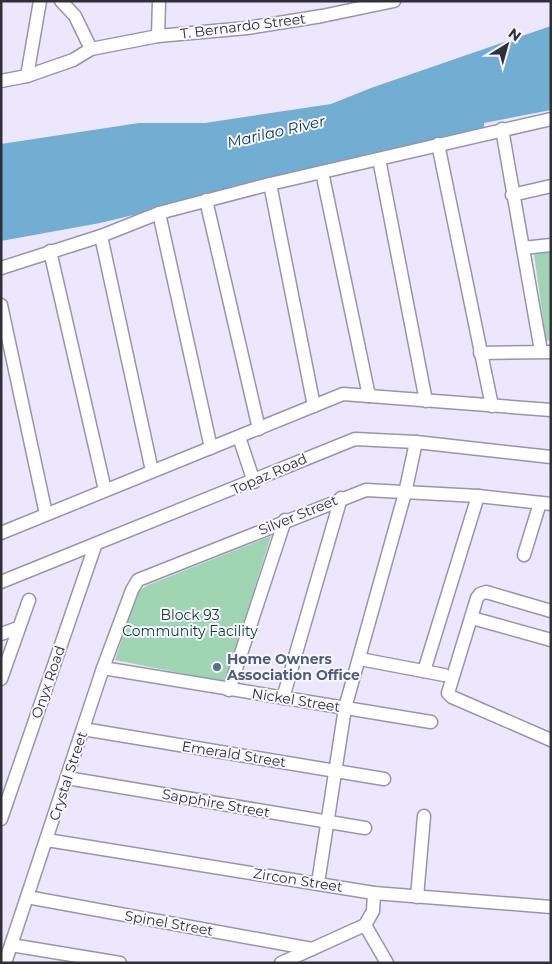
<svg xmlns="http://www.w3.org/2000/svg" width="552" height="964" font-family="Montserrat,sans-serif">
	<rect width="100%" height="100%" fill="#ece7fc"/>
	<g fill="#9fd5b3">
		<path d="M551 252V341L546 340 534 254Z"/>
		<path d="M271 536 225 682 115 660 138 591 148 585Z"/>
	</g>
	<path fill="#72aed2" d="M551 26V110L484 123V129L182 200 180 204 100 223 1 241V144L139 123H205L331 104 371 88Z"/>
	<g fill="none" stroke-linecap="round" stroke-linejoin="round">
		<g stroke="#9995a9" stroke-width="15">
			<g id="minor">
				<path d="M61 1 75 16 91 49"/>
				<path d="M158 36 159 1"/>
				<path d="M27 76 40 1"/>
				<path d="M1 81 27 76 73 60 91 49 158 36 247 28 322 16 394 1"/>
				<path d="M502 129 541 351"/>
				<path d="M438 144 492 406"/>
				<path d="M379 159 426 401"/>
				<path d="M322 172 369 396"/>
				<path d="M270 184 314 406"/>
				<path d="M512 195 551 186"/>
				<path d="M206 200 259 429"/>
				<path d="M159 213 211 448"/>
				<path d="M101 236 152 471"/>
				<path d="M523 248 551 245"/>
				<path d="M50 251 105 490"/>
				<path d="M1 268 101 236 159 213 270 184 551 119"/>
				<path d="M1 305 46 514"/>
				<path d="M480 353 551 352"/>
				<path d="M239 437 254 482"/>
				<path d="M1 533 343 394 551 410"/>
				<path d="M524 555 540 503"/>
				<path d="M1 582 355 439 416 442 551 457"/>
				<path d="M551 611 486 592 480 594 477 598 448 693 452 697 551 740"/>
				<path d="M472 618 551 640"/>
				<path d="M1 634 18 628"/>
				<path d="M360 659 444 675"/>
				<path d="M103 668 431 722"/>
				<path d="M424 671 478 496"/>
				<path d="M1 679 29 600"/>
				<path d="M229 690 285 520"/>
				<path d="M283 698 341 498"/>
				<path d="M83 729 384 779"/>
				<path d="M67 778 365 828"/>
				<path d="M1 819 95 546"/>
				<path d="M47 840 374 893 551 907"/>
				<path d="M318 883 345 708 405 493 416 442"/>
				<path d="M27 897 312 949"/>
				<path d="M417 897 424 816"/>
				<path d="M365 925 387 963"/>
				<path d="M11 945 120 963"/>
				<path d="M5 963 103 668 132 590 138 580 366 490 478 496 551 504"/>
				<path d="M281 963 365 925 373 911 374 893"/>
			</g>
		</g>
		<use href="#minor" stroke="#fff" stroke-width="12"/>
	</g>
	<circle fill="#5c6f8a" stroke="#f8f7ff" stroke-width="2" cx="217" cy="667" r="5"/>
	<g text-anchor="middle" stroke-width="4" stroke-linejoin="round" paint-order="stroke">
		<g font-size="14" fill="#312f37" stroke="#f8f7ff">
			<text transform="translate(243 26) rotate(-7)" y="5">T. Bernardo Street</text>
			<text transform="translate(269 474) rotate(-24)" y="5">Topaz Road</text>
			<text transform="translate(298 515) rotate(-22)" y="5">Silver Street</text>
			<text transform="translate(48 682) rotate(-71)" y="5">Onyx Road</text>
			<text transform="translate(296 700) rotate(9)" y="5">Nickel Street</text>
			<text transform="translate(234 754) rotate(9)" y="5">Emerald Street</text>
			<text transform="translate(68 776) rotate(-72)" y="5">Crystal Street</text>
			<text transform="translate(216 803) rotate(10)" y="5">Sapphire Street</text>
			<text transform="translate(298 880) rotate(9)" y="5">Zircon Street</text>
			<text transform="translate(169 923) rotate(10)" y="5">Spinel Street</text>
		</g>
		<g font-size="14" fill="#0e3e25" stroke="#f8f7ff">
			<text x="190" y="620">Block 93<tspan x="190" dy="16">Community Facility</tspan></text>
		</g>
		<g font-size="14" font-weight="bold" fill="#4e5e75" stroke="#f8f7ff" text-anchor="start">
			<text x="227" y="664">Home Owners<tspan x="227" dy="16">Association Office</tspan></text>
		</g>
		<g font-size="15" font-style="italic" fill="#063a53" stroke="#f8f7ff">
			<text transform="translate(276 132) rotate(-13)" y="5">Marilao River</text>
		</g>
	</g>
	<rect width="552" height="964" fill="none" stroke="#312f37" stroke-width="5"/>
	<g transform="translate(507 45) rotate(37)" stroke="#f8f7ff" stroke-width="4" paint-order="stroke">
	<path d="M0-4L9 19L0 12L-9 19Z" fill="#312f37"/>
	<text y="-8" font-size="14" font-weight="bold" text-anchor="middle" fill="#312f37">N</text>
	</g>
</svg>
